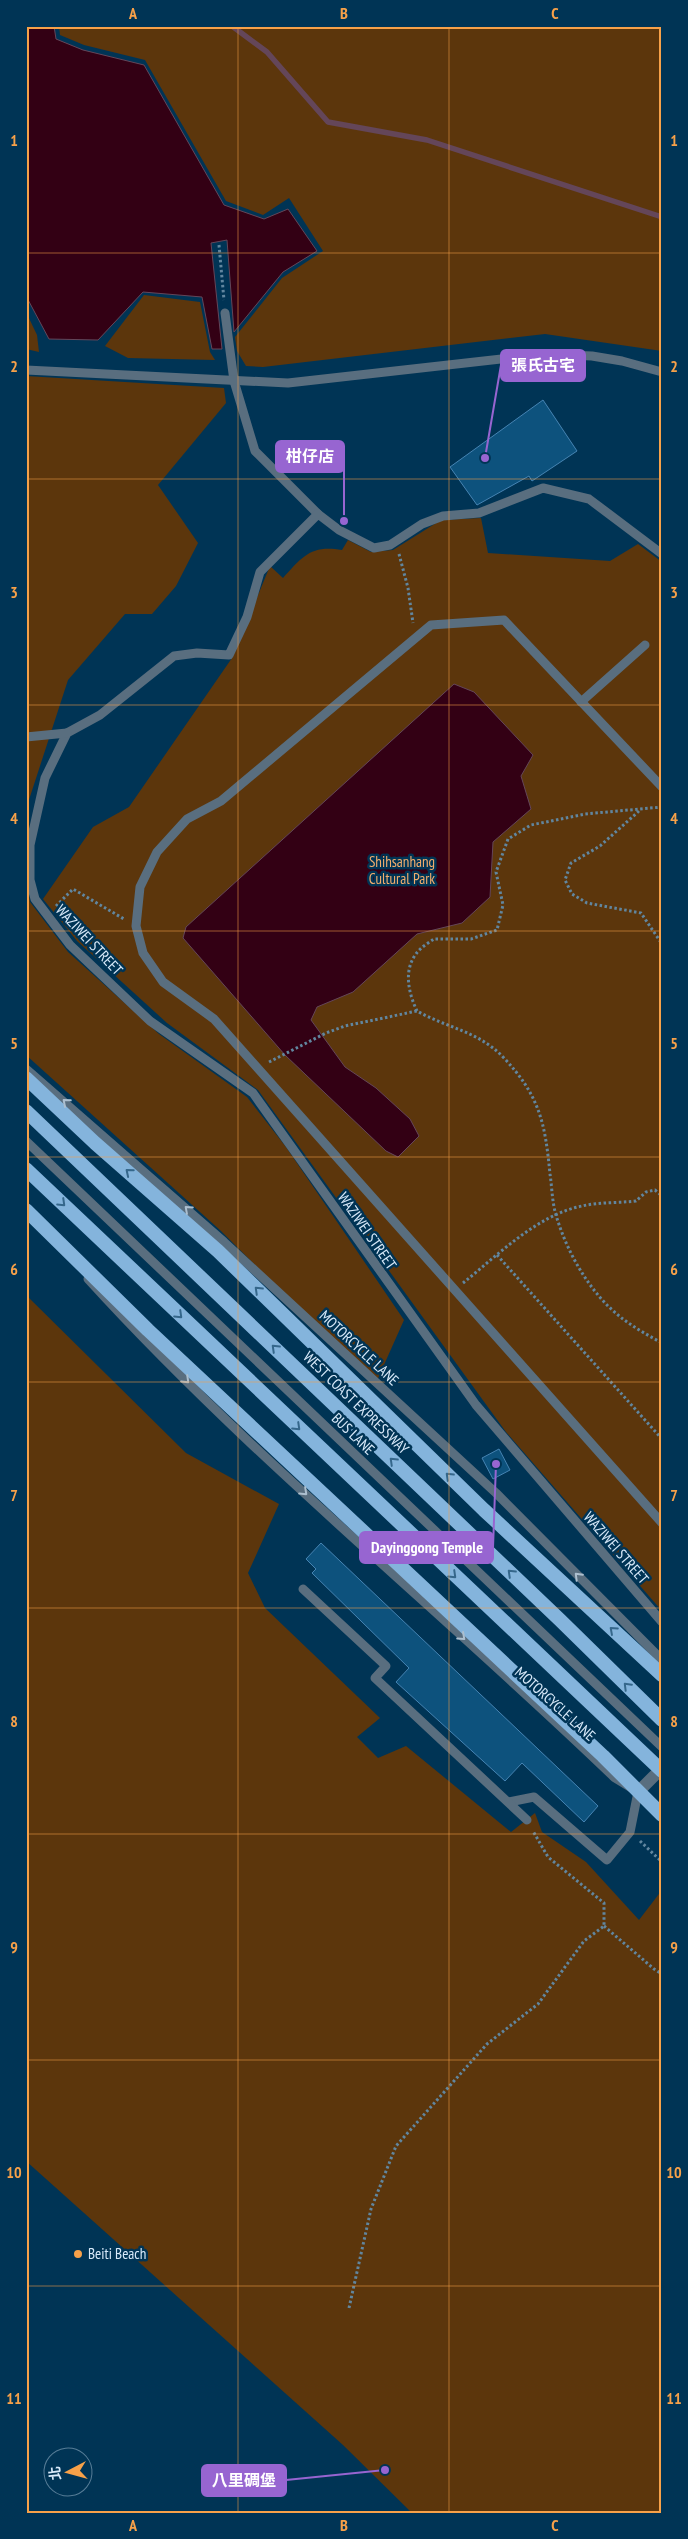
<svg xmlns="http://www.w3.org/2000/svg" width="688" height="2539" font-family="'PT Sans Narrow','Noto Sans TC',sans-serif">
	<rect width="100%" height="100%" fill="#003455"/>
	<g fill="#5c360c">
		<path d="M59 26H662V351L545 334 263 367 246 366 237 351 235 337 282 278 323 251 289 198 263 215 226 201 145 60 84 45 60 35Z"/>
		<path d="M144 295 200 302 210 352 215 360 128 358 105 346Z"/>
		<path d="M26 312 37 335 39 352 26 349Z"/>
		<path d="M26 376 224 388 226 403 158 485 198 543 176 586 152 614H125L68 680 26 809Z"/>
		<path d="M481 518 488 553 610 561 638 544 662 562V1611L506 1432 258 1090 167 1023 77 941 43 899 93 827 129 807 232 658 270 566 283 578C303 556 311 545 342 550L348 540 371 552 393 550 441 520Z"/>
		<path d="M26 877 30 902 68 952 159 1034 247 1097 286 1147 404 1320 375 1385 221 1231 26 1055Z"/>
		<path d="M26 1295 186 1453 279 1504 248 1573 265 1608 380 1718 357 1737 378 1758 406 1746 511 1832 535 1813 542 1832 586 1862 639 1920 662 1890V2513H412L343 2445 26 2161Z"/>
	</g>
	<g fill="#330014" stroke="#644659">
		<path d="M26 26H54L56 39 83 50 144 65 224 205 264 219 288 209 317 251 283 272 234 332 227 240 211 243 222 349H212L202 297 143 292 98 340 49 339 26 296Z"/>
		<path d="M454 684 474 692 533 755 521 776 531 809 493 842 490 897 462 923 417 934 353 992 317 1007 311 1020 345 1067 376 1088 410 1119 419 1136 398 1157 386 1151 285 1055 183 938 186 927Z"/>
	</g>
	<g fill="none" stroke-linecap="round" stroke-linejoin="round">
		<path stroke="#644659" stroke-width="5.5" d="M232 26 267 52 328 122 427 140 662 217"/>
	</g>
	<g fill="#0d527d" stroke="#4684b3">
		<path d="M543 400 577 451 532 481 529 476 477 505 450 467Z"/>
		<path d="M499 1449 510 1470 493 1479 482 1458Z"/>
		<path d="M321 1543 598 1806 584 1822 522 1763 505 1781 396 1682 409 1668 312 1573 316 1569 306 1559Z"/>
	</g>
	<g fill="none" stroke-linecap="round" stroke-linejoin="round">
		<g stroke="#61869f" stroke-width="3" stroke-dasharray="2.5 2.5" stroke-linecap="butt">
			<path d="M219 245 224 300"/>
			<path d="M399 554 408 588 413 623"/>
			<path d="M639 811 600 846 571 863 565 880 572 894 587 903 641 913 662 944"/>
			<path d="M56 906 73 889 124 919"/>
			<path d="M417 1011C409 994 403 971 416 954 420 948 428 943 434 939H471L497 930 503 905 496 872 508 839 531 825 585 814 662 807"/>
			<path d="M269 1062 326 1033 345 1026 417 1011C447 1028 478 1031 503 1057 540 1096 545 1123 550 1174 552 1187 552 1202 556 1215 567 1253 591 1295 623 1319 635 1328 649 1336 662 1343"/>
			<path d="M497 1255 662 1439"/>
			<path d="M463 1283C498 1255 537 1215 582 1206 599 1202 619 1203 636 1201L646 1192 655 1190 662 1196"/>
			<path d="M640 1841 662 1862"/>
			<path d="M604 1926 654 1969 662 1974"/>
			<path d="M349 2308 371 2209 396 2146 487 2044 538 2004 584 1941 604 1926V1903L548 1857 533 1831"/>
		</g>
		<g stroke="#596e7f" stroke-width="9">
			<path d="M225 313 234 381 255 451 318 514"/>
			<path d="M26 370 288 383 545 354 592 356 622 361 662 372"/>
			<path d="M662 554 589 499 543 488 479 513 443 516 422 524 390 545 374 548 339 530 318 514 260 572 247 617 229 655 197 653 174 656 100 715 67 733 45 778 30 845V880L35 899 70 945 150 1021 253 1093 476 1405 662 1622"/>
			<path d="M581 702 645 645"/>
			<path d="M26 737 67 733"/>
			<path d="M662 787 504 620 431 625 221 801 187 819 157 852 140 887 136 926 143 953 163 982 214 1019 662 1523"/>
			<path d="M26 1069 224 1242 496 1493 662 1660"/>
			<path d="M26 1141 662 1747"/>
			<path d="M88 1279C251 1458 441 1610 615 1778L638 1792 630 1832 607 1860 534 1797 509 1802"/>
			<path d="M303 1589 386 1666 375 1678 527 1820"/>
		</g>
		<path stroke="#596e7f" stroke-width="12" d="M638 1792 662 1768"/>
		<g stroke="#84b4dc" stroke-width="14">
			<path d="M26 1078 95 1143 218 1251 484 1510 662 1675"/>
			<path d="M26 1111 560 1620 662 1720"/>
			<path d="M26 1210 148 1330 603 1756 662 1815"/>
		</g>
		<path stroke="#84b4dc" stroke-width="14" d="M26 1169 662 1771"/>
	</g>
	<defs><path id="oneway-chevron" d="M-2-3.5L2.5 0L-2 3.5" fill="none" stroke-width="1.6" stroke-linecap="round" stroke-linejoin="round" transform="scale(1.25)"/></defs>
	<g stroke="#acbfcf">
		<use href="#oneway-chevron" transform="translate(66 1102) rotate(-139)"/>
		<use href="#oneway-chevron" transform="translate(188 1209) rotate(-138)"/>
		<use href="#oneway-chevron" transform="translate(186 1380) rotate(44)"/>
		<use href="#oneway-chevron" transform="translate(304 1492) rotate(43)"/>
		<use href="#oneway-chevron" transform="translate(578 1576) rotate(-135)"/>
		<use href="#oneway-chevron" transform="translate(462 1637) rotate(42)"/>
	</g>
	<g stroke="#35678b">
		<use href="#oneway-chevron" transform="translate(129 1172) rotate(-140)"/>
		<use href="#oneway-chevron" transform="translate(62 1203) rotate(44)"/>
		<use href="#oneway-chevron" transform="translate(258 1290) rotate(-136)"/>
		<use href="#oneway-chevron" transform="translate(179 1315) rotate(44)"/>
		<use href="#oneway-chevron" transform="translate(275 1348) rotate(-136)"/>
		<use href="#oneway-chevron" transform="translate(297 1427) rotate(44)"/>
		<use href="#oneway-chevron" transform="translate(393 1461) rotate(-136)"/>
		<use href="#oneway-chevron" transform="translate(449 1476) rotate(-136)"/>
		<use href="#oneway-chevron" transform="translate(511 1573) rotate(-136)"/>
		<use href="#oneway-chevron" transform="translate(453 1575) rotate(44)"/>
		<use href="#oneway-chevron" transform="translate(613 1630) rotate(-138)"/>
		<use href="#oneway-chevron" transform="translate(627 1686) rotate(-135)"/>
	</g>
	<path fill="none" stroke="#f7a149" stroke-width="1" stroke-opacity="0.55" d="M238 26V2513M449 26V2513M26 253H662M26 479H662M26 705H662M26 931H662M26 1157H662M26 1382H662M26 1608H662M26 1834H662M26 2060H662M26 2286H662"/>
	<circle fill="#f7a149" stroke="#003455" stroke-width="2" cx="78" cy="2254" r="5"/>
	<g text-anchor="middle" stroke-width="5" stroke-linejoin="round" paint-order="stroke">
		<g font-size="15" fill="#f2ae6d" stroke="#003455">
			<text x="402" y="867">Shihsanhang<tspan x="402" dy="17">Cultural Park</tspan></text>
		</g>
		<g font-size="15" fill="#d8eafa" stroke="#003455">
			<text transform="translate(89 940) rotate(47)" y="5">WAZIWEI STREET</text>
			<text transform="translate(367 1231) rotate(55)" y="5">WAZIWEI STREET</text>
			<text transform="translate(359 1348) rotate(43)" y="5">MOTORCYCLE LANE</text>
			<text transform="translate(356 1403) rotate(44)" y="5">WEST COAST EXPRESSWAY</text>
			<text transform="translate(353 1434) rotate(44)" y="5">BUS LANE</text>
			<text transform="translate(616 1548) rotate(49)" y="5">WAZIWEI STREET</text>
			<text transform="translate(555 1704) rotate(42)" y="5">MOTORCYCLE LANE</text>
		</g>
		<g font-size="15" fill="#d8eafa" stroke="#003455" text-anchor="start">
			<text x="88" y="2259">Beiti Beach</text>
		</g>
	</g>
	<path fill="none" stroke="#9765d1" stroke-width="2" d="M485 458L501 365M344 521L344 457M496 1464L493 1548M385 2470L286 2480"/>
	<g fill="#9765d1" stroke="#003455" stroke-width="2">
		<circle cx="485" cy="458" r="5"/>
		<circle cx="344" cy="521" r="5"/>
		<circle cx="496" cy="1464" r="5"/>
		<circle cx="385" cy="2470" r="5"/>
	</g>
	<g fill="#9765d1" stroke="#9765d1" stroke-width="2">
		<rect x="501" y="350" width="84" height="31" rx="5"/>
		<rect x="276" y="441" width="68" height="31" rx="5"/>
		<rect x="360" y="1532" width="133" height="31" rx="5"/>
		<rect x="202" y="2465" width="84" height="31" rx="5"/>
	</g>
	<g font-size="16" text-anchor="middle" font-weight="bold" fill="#fff">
		<text x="543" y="371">張氏古宅</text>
		<text x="310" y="462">柑仔店</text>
		<text x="427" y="1553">Dayinggong Temple</text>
		<text x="244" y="2486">八里碉堡</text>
	</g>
	<rect width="688" height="2539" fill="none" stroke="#003455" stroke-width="55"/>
	<g transform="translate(68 2472) rotate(264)"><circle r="24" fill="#003455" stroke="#567d97"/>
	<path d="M0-4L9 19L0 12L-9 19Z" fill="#f7a149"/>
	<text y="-8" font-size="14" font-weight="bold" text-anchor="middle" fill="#d8eafa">北</text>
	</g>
	<rect x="28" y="28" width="632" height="2484" fill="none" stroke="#f7a149" stroke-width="2"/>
	<g font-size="16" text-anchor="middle" font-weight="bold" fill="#f7a149">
		<text x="133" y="19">A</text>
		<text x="344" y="19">B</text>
		<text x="555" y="19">C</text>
		<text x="14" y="146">1</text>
		<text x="674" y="146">1</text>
		<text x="14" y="372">2</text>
		<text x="674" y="372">2</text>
		<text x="14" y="598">3</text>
		<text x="674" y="598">3</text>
		<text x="14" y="824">4</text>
		<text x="674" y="824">4</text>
		<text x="14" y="1049">5</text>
		<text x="674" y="1049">5</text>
		<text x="14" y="1275">6</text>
		<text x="674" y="1275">6</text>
		<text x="14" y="1501">7</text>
		<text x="674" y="1501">7</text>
		<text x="14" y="1727">8</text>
		<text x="674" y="1727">8</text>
		<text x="14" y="1953">9</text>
		<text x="674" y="1953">9</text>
		<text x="14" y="2178">10</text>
		<text x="674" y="2178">10</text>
		<text x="14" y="2404">11</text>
		<text x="674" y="2404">11</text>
		<text x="133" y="2531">A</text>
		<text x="344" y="2531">B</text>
		<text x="555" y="2531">C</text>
	</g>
</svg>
